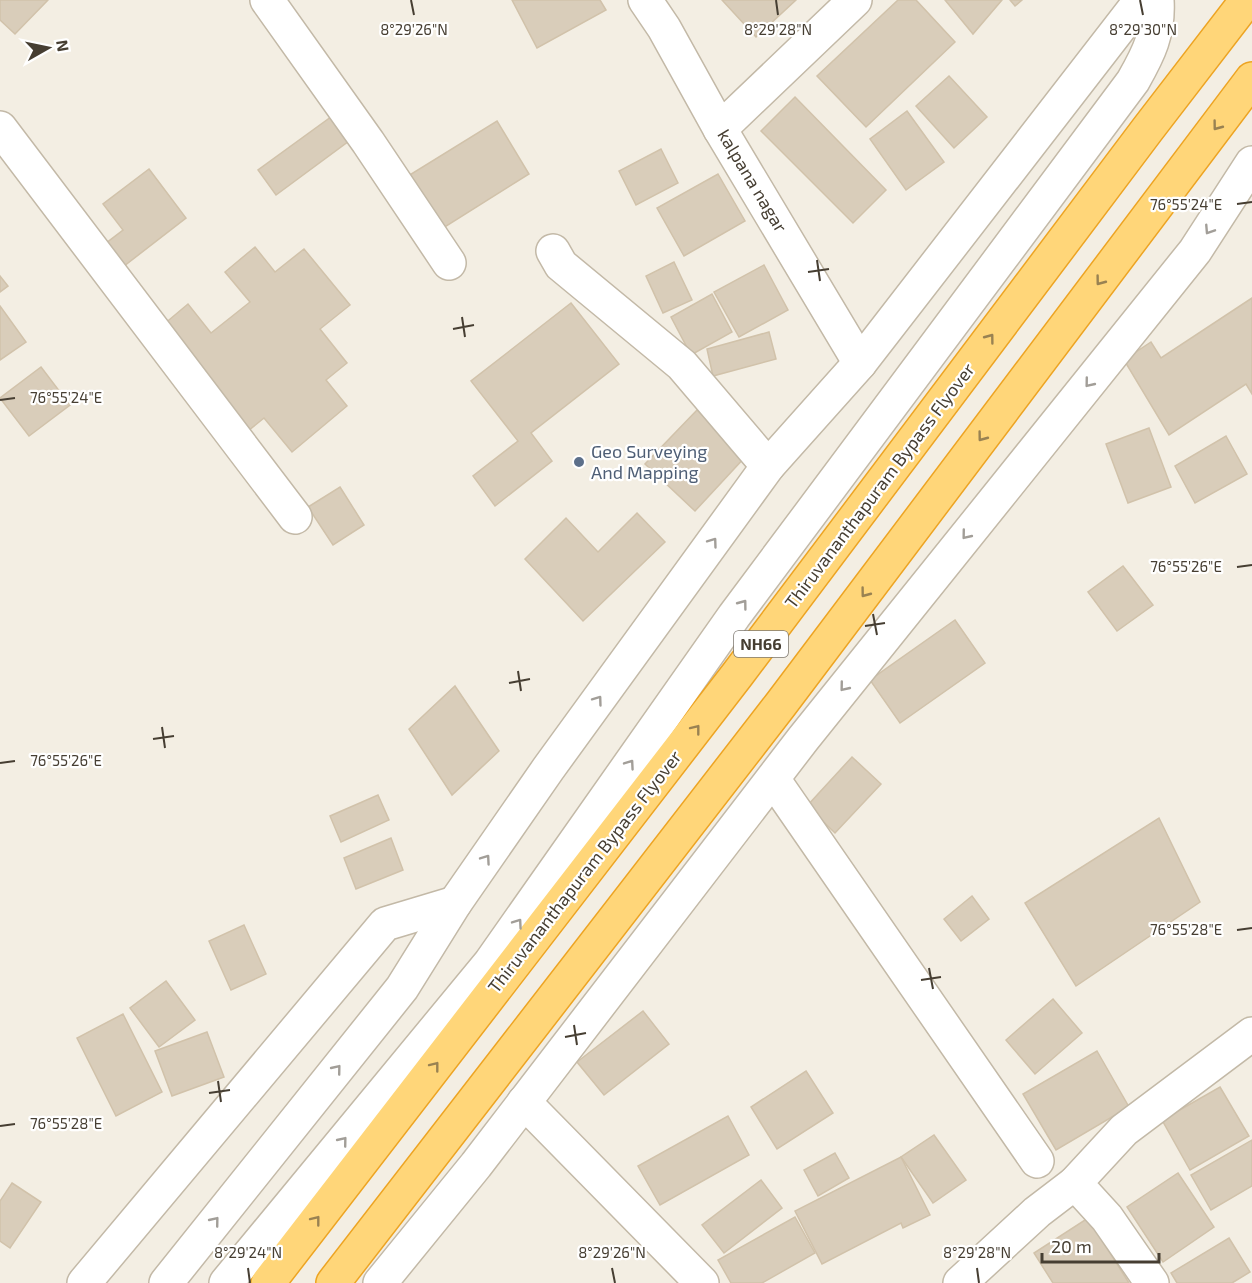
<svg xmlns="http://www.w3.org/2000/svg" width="1252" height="1283" font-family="'Exo 2',sans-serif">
	<rect width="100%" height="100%" fill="#f3eee3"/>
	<g fill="#d9cdba" stroke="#d1c2aa" stroke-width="1.5">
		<path d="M0 0H48L15 34 0 20Z"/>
		<path d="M512 0H600L606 10 537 48Z"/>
		<path d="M722 0H796L756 37Z"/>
		<path d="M898 0H916L955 42 866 127 817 76Z"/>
		<path d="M945 0H1002L973 34Z"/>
		<path d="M1010 0H1022L1015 6Z"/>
		<path d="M949 76 987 117 954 148 916 106Z"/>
		<path d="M795 97 886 190 853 223 761 131Z"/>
		<path d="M907 111 944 162 906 190 870 139Z"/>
		<path d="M335 114 353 138 276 195 258 170Z"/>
		<path d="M497 121 529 174 440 230 408 176Z"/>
		<path d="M661 149 678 183 636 205 619 171Z"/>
		<path d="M149 169 186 218 119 270 101 247 123 230 103 204Z"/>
		<path d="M718 174 745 221 684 256 657 208Z"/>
		<path d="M255 247 275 272 304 249 350 305 320 329 347 363 326 380 347 406 292 452 264 418 243 435 157 330 188 304 211 333 250 302 225 272Z"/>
		<path d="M674 262 692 300 663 313 646 276Z"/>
		<path d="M764 265 788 310 739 337 714 292Z"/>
		<path d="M0 276 8 286 0 292Z"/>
		<path d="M712 294 732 332 691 355 671 317Z"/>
		<path d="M1252 298V394L1246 384 1169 435 1124 360 1151 342 1161 358Z"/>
		<path d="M571 303 619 364 531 433 552 461 495 506 473 476 518 441 471 381Z"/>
		<path d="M0 306 26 342 0 360Z"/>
		<path d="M769 332 776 359 713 376 707 349Z"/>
		<path d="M41 367 70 405 29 436 0 398Z"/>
		<path d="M697 410 746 456 695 511 645 464Z"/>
		<path d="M1149 428 1171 487 1128 503 1106 444Z"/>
		<path d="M1226 436 1247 474 1195 503 1175 466Z"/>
		<path d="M340 487 364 525 333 545 308 507Z"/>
		<path d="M637 513 665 542 583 621 525 559 566 518 598 552Z"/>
		<path d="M1123 566 1153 605 1117 631 1088 592Z"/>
		<path d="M955 620 985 663 900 723 870 680Z"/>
		<path d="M455 686 499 751 452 795 409 729Z"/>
		<path d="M852 757 881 784 835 833 807 806Z"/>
		<path d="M378 795 389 820 341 842 330 816Z"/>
		<path d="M1159 818 1200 902 1076 986 1025 903Z"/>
		<path d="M391 838 403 870 356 889 344 858Z"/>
		<path d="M972 896 989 919 961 941 944 919Z"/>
		<path d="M244 925 266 974 231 990 209 941Z"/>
		<path d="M166 981 195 1020 159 1047 130 1008Z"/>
		<path d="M1053 999 1082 1033 1035 1074 1006 1040Z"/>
		<path d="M643 1011 669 1044 604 1095 577 1062Z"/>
		<path d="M123 1014 162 1092 116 1116 77 1038Z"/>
		<path d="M207 1032 224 1077 172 1096 155 1051Z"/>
		<path d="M1097 1051 1129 1107 1056 1150 1023 1094Z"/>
		<path d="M806 1071 833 1113 777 1149 751 1107Z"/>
		<path d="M1220 1087 1249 1136 1190 1170 1162 1120Z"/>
		<path d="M728 1116 749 1155 660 1205 638 1166Z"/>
		<path d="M934 1135 966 1180 933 1203 901 1157Z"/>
		<path d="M1252 1140V1186L1211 1210 1191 1175Z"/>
		<path d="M835 1153 849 1178 818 1196 804 1170Z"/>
		<path d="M901 1157 930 1215 903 1228 901 1223 822 1264 795 1211Z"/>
		<path d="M1178 1173 1214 1227 1163 1262 1127 1207Z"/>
		<path d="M761 1180 782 1208 724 1253 702 1225Z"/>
		<path d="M12 1183 41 1202 10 1248 0 1241V1201Z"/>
		<path d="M795 1217 815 1253 762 1283H731L718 1260Z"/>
		<path d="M1088 1218 1129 1283H1053L1034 1253Z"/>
		<path d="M1229 1238 1250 1272 1232 1283H1177L1171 1273Z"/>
	</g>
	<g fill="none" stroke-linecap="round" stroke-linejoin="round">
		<g stroke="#c3b9a7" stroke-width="36">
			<g id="minor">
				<path d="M267 0 368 142 449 263"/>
				<path d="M645 0 664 28 720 129 860 363"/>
				<path d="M0 128 295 517"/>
				<path d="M720 129 855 0"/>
				<path d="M553 251 561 265 682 365 768 466"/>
				<path d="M773 779 1037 1161"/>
				<path d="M524 1102 702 1283"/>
				<path d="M84 1283 385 924 455 903"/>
				<path d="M960 1283 1037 1212 1075 1183"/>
				<path d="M1152 1283 1107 1218 1075 1183 1124 1130 1252 1034"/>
			</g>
		</g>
		<g stroke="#c3b9a7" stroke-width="36">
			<g id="tertiary">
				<path d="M166 1283 402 988 455 903 548 769 768 466 860 363 1141 0"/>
				<path d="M226 1283 490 963 734 616 1133 81C1149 53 1159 33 1157 0"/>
				<path d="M380 1283 476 1165 803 739 1195 251 1252 163"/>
			</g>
		</g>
		<g stroke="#eda423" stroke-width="36">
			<g id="trunk">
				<path d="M268 1283 737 675 1147 130 1247 0"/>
				<path d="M333 1283 781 704 1252 79"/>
			</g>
		</g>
		<use href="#minor" stroke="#fff" stroke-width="33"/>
		<use href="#tertiary" stroke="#fff" stroke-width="33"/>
		<use href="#trunk" stroke="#ffd679" stroke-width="33"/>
	</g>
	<defs><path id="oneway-chevron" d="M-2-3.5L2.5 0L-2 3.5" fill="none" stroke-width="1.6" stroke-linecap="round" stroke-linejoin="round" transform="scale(1.5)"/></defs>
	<g stroke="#998252">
		<use href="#oneway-chevron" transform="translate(1217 126) rotate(127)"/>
		<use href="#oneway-chevron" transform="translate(1100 281) rotate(127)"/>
		<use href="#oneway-chevron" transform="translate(990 338) rotate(-53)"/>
		<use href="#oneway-chevron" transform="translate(982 437) rotate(127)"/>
		<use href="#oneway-chevron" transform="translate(865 593) rotate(127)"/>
		<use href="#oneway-chevron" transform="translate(696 729) rotate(-52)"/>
		<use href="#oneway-chevron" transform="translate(435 1066) rotate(-52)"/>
		<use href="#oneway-chevron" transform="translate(316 1220) rotate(-52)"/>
	</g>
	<g stroke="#a29e98">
		<use href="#oneway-chevron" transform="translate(1209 230) rotate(123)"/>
		<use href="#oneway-chevron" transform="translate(1089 383) rotate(129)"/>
		<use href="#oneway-chevron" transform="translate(966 535) rotate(129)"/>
		<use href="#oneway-chevron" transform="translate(713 542) rotate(-54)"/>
		<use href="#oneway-chevron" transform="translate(743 604) rotate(-53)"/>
		<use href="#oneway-chevron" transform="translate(844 687) rotate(129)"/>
		<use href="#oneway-chevron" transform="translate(598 700) rotate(-54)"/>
		<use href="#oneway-chevron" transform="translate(630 764) rotate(-55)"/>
		<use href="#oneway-chevron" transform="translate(486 859) rotate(-55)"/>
		<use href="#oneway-chevron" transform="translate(518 923) rotate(-55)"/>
		<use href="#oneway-chevron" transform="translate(337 1069) rotate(-51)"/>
		<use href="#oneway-chevron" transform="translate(343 1141) rotate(-51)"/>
		<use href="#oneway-chevron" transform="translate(215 1221) rotate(-51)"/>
	</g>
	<path fill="none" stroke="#463e32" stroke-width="2" d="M411 0 414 15M776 0 778 15M1140 0 1143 15M1237 204 1252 202M817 260 820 281M808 272 829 269M462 317 465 337M453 329 474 325M0 400 15 398M1237 567 1252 565M873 614 877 635M865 626 885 623M518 671 521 691M509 683 530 679M162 727 165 748M153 739 174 736M0 763 15 761M1237 930 1252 928M929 968 933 989M921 980 941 977M574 1025 577 1045M565 1037 586 1033M218 1081 221 1102M209 1093 230 1090M0 1126 15 1124M248 1268 250 1283M612 1268 615 1283M977 1268 979 1283"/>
	<circle fill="#5c6f8a" stroke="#fff" stroke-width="2" cx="579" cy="462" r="6"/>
	<g text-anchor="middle" stroke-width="4.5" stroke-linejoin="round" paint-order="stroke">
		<rect fill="#fff" stroke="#7e7870" stroke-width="1.5" x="734" y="631" width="54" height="26" rx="4.5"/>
		<g font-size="16" font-weight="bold" fill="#463e32">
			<text x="761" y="650">NH66</text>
		</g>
		<g font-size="18" fill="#463e32" stroke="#fff">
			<text transform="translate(752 181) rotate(59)" y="6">kalpana nagar</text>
			<text transform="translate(880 486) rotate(-53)" y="6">Thiruvananthapuram Bypass Flyover</text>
			<text transform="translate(585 872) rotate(-52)" y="6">Thiruvananthapuram Bypass Flyover</text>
		</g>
		<g font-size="18" fill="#4e5e75" stroke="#fff" text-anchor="start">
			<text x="591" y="458">Geo Surveying<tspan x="591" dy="21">And Mapping</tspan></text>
		</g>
	</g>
	<g font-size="15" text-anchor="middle" fill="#463e32" stroke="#fff" stroke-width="4.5" stroke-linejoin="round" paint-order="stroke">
		<text x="1143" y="35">8°29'30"N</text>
		<text x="414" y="35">8°29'26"N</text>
		<text x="778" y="35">8°29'28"N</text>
		<text x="1186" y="210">76°55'24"E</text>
		<text x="66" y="403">76°55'24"E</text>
		<text x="1186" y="572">76°55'26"E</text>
		<text x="66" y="766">76°55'26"E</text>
		<text x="1186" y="935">76°55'28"E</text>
		<text x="66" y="1129">76°55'28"E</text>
		<text x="248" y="1258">8°29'24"N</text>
		<text x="612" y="1258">8°29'26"N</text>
		<text x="977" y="1258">8°29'28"N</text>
	</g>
	<g transform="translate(48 48) rotate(81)" stroke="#ffffff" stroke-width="4.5" paint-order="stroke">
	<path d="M0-4.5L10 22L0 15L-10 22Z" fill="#463e32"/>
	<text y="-9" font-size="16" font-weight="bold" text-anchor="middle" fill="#463e32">N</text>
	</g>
	<path d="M1042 1253v9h117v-9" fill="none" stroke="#463e32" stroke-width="3"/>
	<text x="1051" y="1253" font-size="18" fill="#463e32" stroke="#ffffff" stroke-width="4.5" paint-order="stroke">20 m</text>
</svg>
